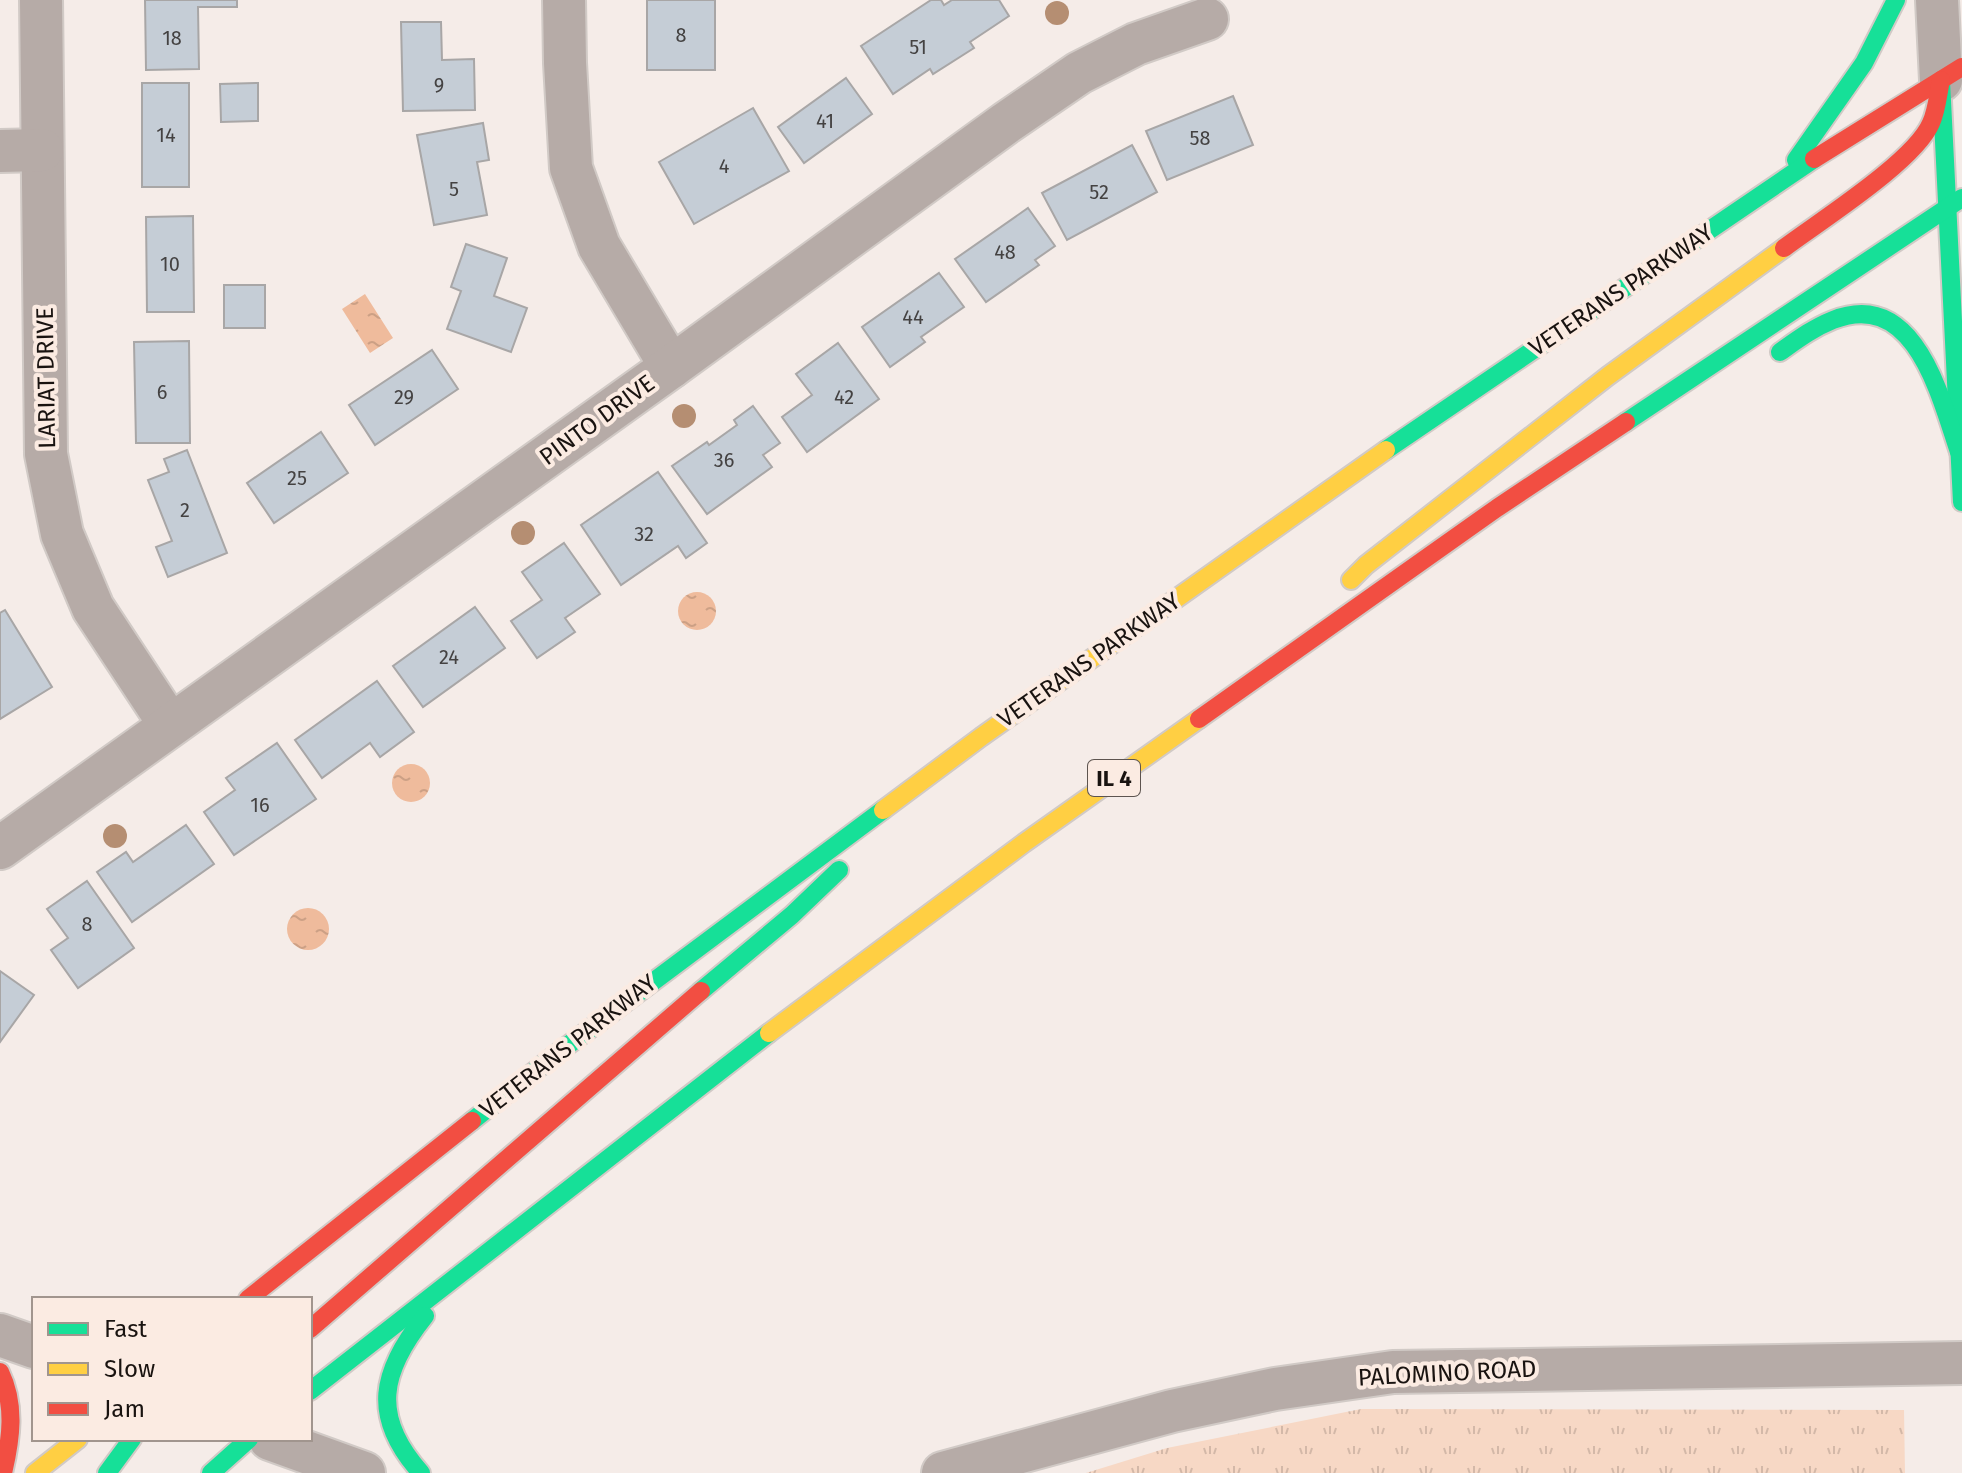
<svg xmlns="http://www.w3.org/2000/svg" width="1962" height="1473" font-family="'Fira Sans',sans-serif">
	<defs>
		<pattern id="grass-tufts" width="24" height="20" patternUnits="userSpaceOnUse" patternTransform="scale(2)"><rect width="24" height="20" fill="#f7d8c5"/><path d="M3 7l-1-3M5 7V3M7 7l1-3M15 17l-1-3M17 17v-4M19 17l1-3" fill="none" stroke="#d3b8a8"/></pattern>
		<pattern id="water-ripples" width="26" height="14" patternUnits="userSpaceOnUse" patternTransform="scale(2)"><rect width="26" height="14" fill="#efbb9c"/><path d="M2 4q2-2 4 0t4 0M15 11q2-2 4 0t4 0" fill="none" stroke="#cca085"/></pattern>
	</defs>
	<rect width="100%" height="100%" fill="#f5ece8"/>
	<path fill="url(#grass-tufts)" d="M1361 1409 1904 1410 1905 1473H1086L1167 1448Z"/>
	<g fill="url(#water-ripples)">
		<path d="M365 294 393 338 370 353 342 309Z"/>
		<circle cx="697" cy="611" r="19"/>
		<circle cx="411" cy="783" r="19"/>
		<circle cx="308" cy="929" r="21"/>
	</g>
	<g fill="#c5cdd6" stroke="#a8a6a6" stroke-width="2">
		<path d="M145 0H237V7H198L199 69 146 70Z"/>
		<rect x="647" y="0" width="68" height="70"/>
		<path d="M931 0H941L944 5 952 0H999L1009 16 970 42 974 48 933 74 930 69 893 94 861 46Z"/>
		<path d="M401 22H441L442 60 474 59 475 110 403 111Z"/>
		<path d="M846 78 872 114 804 163 778 127Z"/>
		<rect x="142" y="83" width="47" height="104"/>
		<path d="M258 83V121L221 122 220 84Z"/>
		<path d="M1233 96 1253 145 1167 180 1146 131Z"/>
		<path d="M753 108 789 171 694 224 659 162Z"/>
		<path d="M483 123 489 160 477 162 487 215 434 225 417 135Z"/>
		<path d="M1132 145 1157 192 1067 240 1042 193Z"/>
		<path d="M1028 208 1055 246 1035 260 1039 265 986 302 955 259Z"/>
		<path d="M193 216 194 312H147L146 217Z"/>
		<path d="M466 244 507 258 494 296 527 308 511 352 447 329 461 291 451 287Z"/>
		<path d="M939 273 964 307 921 337 925 342 890 367 862 327Z"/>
		<rect x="224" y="285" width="41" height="43"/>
		<path d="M189 341 190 443H136L134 342Z"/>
		<path d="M838 343 879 399 807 452 782 417 812 395 796 374Z"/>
		<path d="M432 350 458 389 375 445 349 405Z"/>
		<path d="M753 406 780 443 763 455 772 467 707 514 672 466 707 442 709 445 737 425 734 420Z"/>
		<path d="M321 432 348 473 274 523 247 483Z"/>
		<path d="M187 450 227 553 168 577 156 547 172 541 148 480 169 472 164 459Z"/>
		<path d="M658 472 707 543 686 558 678 546 621 585 581 525Z"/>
		<path d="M564 543 600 594 565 618 575 632 537 658 511 621 542 600 522 572Z"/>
		<path d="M475 607 505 648 423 707 393 666Z"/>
		<path d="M5 610 52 687 0 719V613Z"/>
		<path d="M377 681 414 732 380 757 370 743 322 778 295 740Z"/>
		<path d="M277 743 316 799 234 855 204 812 235 790 226 778Z"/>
		<path d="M186 825 214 864 132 922 97 872 126 852 133 862Z"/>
		<path d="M87 881 134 948 78 988 51 950 68 938 47 909Z"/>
		<path d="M0 971 34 995 0 1042Z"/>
	</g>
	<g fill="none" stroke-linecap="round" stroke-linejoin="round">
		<g stroke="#d1cac6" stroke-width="46">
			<g id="street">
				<path d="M41 0 46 454 62 534 93 608 170 725"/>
				<path d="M564 0 565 63 571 168 599 246 671 367"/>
				<path d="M1937 0 1941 80"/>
				<path d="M0 151 42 150"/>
				<path d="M0 848 671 367 1006 123 1079 73 1136 44 1207 19"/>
				<path d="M0 1335 34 1347"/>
				<path d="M270 1439 364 1473"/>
				<path d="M943 1473 1172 1411 1275 1389 1393 1372 1962 1363"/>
			</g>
		</g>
		<g stroke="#d1cac6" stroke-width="22">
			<g id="fast">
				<path d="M1941 81 1962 502"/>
				<path d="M1796 160 1864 63 1896 0"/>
				<path d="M1780 352C1797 340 1813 328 1833 320 1915 288 1940 396 1959 452"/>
				<path d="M1626 422 1962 198"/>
				<path d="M1386 450 1814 159"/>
				<path d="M701 991 792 915 839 870"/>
				<path d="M472 1121 555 1055 883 810"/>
				<path d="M310 1391 769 1033"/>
				<path d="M107 1473 132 1439"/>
				<path d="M211 1473 249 1439"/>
				<path d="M421 1473C370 1416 381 1371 425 1316"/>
			</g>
		</g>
		<g stroke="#d1cac6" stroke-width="22">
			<g id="slow">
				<path d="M1351 580 1366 565 1608 376 1784 248"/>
				<path d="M883 810 981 737 1386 450"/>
				<path d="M769 1033 1024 843 1199 719"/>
				<path d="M35 1473 78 1439"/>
			</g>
		</g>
		<g stroke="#d1cac6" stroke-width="22">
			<g id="jam">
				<path d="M1814 159 1962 67"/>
				<path d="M1784 248C1820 221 1915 161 1931 123 1937 110 1938 94 1941 80"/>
				<path d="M1199 719 1497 508 1626 422"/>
				<path d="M248 1299 472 1121"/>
				<path d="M310 1329 701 991"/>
				<path d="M0 1372C16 1405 11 1439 3 1473"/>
			</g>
		</g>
		<use href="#street" stroke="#b6aba7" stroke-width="42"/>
		<use href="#fast" stroke="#16e098" stroke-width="18"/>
		<use href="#slow" stroke="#ffcf43" stroke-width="18"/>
		<use href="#jam" stroke="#f24e42" stroke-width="18"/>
	</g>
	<g fill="#b58e72">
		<circle cx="1057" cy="13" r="12"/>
		<circle cx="684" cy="416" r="12"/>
		<circle cx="523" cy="533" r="12"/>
		<circle cx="115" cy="836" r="12"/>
	</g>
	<g text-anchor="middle" stroke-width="8" stroke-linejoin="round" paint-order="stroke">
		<g font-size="20" fill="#444242">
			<text x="681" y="42">8</text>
			<text x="172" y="45">18</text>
			<text x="918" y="54">51</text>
			<text x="439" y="92">9</text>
			<text x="825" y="128">41</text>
			<text x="166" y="142">14</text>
			<text x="1200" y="145">58</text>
			<text x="724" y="173">4</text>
			<text x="454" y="196">5</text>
			<text x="1099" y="199">52</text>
			<text x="1005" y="259">48</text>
			<text x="170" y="271">10</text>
			<text x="913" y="324">44</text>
			<text x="162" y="399">6</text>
			<text x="404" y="404">29</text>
			<text x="844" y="404">42</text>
			<text x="724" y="467">36</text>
			<text x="297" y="485">25</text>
			<text x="185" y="517">2</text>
			<text x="644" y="541">32</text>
			<text x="449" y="664">24</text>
			<text x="260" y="812">16</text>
			<text x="87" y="931">8</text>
		</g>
		<rect fill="#fbebe2" stroke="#5d544f" stroke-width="2" x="1088" y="760" width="52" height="36" rx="6"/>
		<g font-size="22" font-weight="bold" fill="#191310">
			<text x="1114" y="786">IL 4</text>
		</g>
		<g font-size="24" fill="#191310" stroke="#fbebe2">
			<text transform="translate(1621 290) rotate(-34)" y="8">VETERANS PARKWAY</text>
			<text transform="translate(46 378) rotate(-91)" y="8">LARIAT DRIVE</text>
			<text transform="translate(597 420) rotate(-36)" y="8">PINTO DRIVE</text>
			<text transform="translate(1089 660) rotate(-35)" y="8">VETERANS PARKWAY</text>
			<text transform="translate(568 1046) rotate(-38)" y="8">VETERANS PARKWAY</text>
			<text transform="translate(1447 1373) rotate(-3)" y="8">PALOMINO ROAD</text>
		</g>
	</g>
	<rect x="32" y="1297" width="280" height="144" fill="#fbebe2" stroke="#a1958e" stroke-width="2"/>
	<rect x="48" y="1323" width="40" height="12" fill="#16e098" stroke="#a1958e" stroke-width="2"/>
	<text x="104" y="1337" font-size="24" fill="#191310">Fast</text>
	<rect x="48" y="1363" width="40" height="12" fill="#ffcf43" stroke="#a1958e" stroke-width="2"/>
	<text x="104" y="1377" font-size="24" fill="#191310">Slow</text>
	<rect x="48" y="1403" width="40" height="12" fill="#f24e42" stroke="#a1958e" stroke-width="2"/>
	<text x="104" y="1417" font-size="24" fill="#191310">Jam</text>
</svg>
